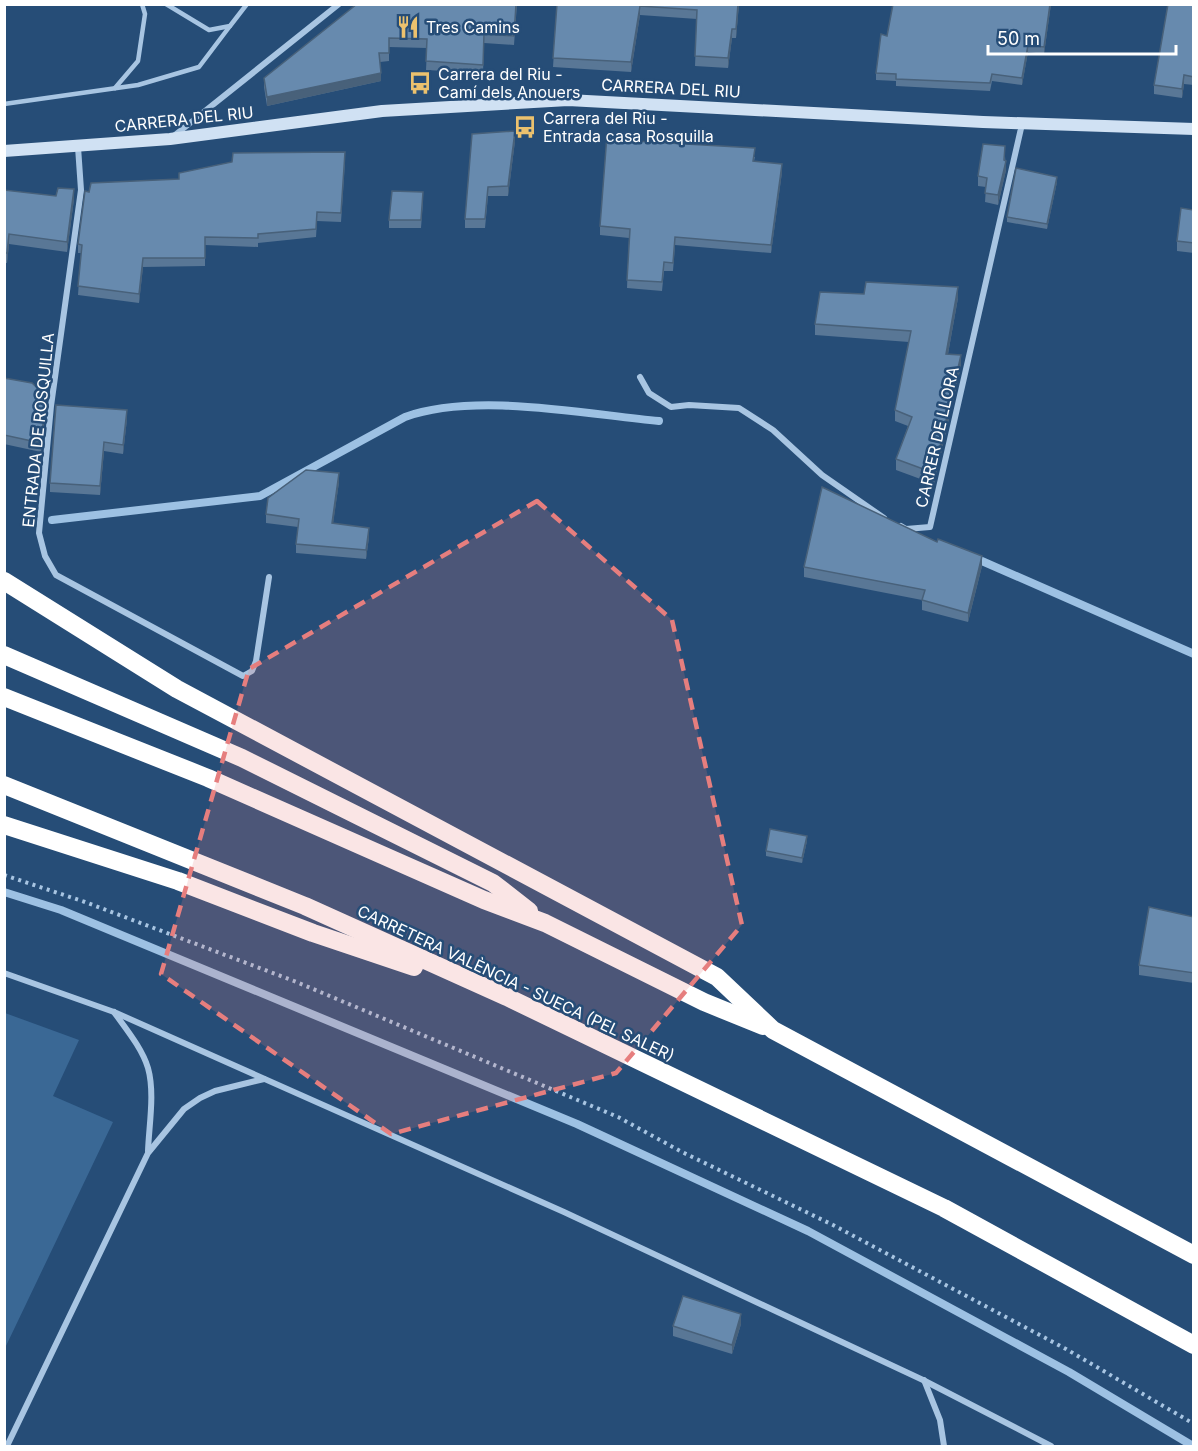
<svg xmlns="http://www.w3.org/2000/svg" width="1198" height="1451" font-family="Inter,sans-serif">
	<rect width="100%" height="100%" fill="#264d77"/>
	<path fill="#3a6895" d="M5 1013 79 1040 53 1096 113 1122 5 1348Z"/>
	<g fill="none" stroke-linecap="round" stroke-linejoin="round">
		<g stroke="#9dc1e3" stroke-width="8">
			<path d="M52 520 260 496 405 417C475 392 584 414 659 421"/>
			<path d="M975 558 1194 654"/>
			<path d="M4 892 61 910 577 1124 808 1231 1069 1372 1193 1446"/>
		</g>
		<path stroke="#a8c5e2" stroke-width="4" stroke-dasharray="3 4.5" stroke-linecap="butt" d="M4 875 85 902 294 981 618 1117 682 1152 833 1225 1066 1349 1194 1424"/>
		<g stroke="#a8c5e2" stroke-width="4.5">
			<path d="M166 4 209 30 230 26 247 4"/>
			<path d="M115 88 138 61 145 14 142 4"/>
			<path d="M4 104 138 85 199 67 230 26"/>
		</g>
		<g stroke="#a8c5e2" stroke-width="6">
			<path d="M175 135 339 4"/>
			<path d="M78 147 81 190 51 406 39 533 45 556 56 575 243 676 252 671 256 661 269 577"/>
			<path d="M640 377 649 393 671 407 689 405 739 408 773 430 822 475 884 518"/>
			<path d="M901 526 906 529 930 527 1022 124"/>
			<path d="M4 973 114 1012 564 1212 923 1380 1051 1446"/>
			<path d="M114 1012C126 1029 142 1048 148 1068 155 1093 149 1125 148 1151"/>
			<path d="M924 1380 940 1420 944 1446"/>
			<path d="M7 1446 148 1153 184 1109 200 1098 215 1091 264 1079"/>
		</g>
		<path stroke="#d0e1f3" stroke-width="12" d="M4 151 170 139 382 111 568 100 983 122 1194 129"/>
		<g stroke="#fff" stroke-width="18">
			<path d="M4 581 177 689 717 977 773 1030 1194 1255"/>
			<path d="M4 655 242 758 493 883 529 911"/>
			<path d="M4 697 208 778 484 900 545 923 704 1002 763 1026"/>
			<path d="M4 785 305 906 507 997 944 1208 1194 1345"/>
			<path d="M4 825 178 881 313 933 414 967"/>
		</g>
	</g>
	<g fill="#597796">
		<path d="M357 4H517L514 45 484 43 483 73 426 70 427 48 389 47V61L380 62 381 81 267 106 264 87V78Z"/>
		<path d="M557 4H739L736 38H732L728 68 695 66 697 19 640 15 631 72 553 67Z"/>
		<path d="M1051 4 1044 54 1028 52 1022 85 992 81 990 91 896 86V81L876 80V73L887 36Z"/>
		<path d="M1194 4V85L1184 84 1182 98 1154 94V85Z"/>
		<path d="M515 141 508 196H488L485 228H465V219Z"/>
		<path d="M636 141 755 157 754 161 782 172 771 253 675 245 673 271H664L662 291 627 288 629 238 600 235V226Z"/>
		<path d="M1005 156 1006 170 998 205 985 202 986 187 978 186V176Z"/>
		<path d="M345 161 341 222 317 221 316 237 258 243V247L205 245V266L143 267 139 303 78 295 81 253H78V244L89 192 179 179Z"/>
		<path d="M1057 182 1047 229 1007 222V217Z"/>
		<path d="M4 190 74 199 67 252 9 244 7 263H4Z"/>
		<path d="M423 200 421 228H389V220Z"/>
		<path d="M1194 202V253L1177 251V241L1193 210Z"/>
		<path d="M958 298 948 354 961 366 934 484 896 470V459L908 426 895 421V410L909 342 815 335V324Z"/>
		<path d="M4 378 46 406 41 452 4 444Z"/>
		<path d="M127 419 123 454 104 451 100 495 50 492V483Z"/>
		<path d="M339 482 333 523 369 537 366 559 296 553V544L298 527 266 523V514Z"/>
		<path d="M982 566 968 622 922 610V600L804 577V567Z"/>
		<path d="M807 841 802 863 766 856V851Z"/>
		<path d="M1194 917V983L1139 975V965Z"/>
		<path d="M741 1324 732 1354 673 1336V1326Z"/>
	</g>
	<g fill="#48617a">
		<path d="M738 4H739L736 38V29Z"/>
		<path d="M1050 4H1051L1044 54V47Z"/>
		<path d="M640 6V15L631 72V62Z"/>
		<path d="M732 29V38L728 68V58Z"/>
		<path d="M1028 45V52L1022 85V78Z"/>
		<path d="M381 73V81L267 106V97Z"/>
		<path d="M1184 75V84L1182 98V89Z"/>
		<path d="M515 131V141L508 196V186Z"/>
		<path d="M1006 161V170L998 205V195Z"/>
		<path d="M782 164V172L771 253V245Z"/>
		<path d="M1057 177V182L1047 229V224Z"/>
		<path d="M74 189V199L67 252V242Z"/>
		<path d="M9 234V244L7 263V253Z"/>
		<path d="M143 258V267L139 303V294Z"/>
		<path d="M958 287V298L946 365V354Z"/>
		<path d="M961 355V366L934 484V473Z"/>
		<path d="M46 396V406L41 452V443Z"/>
		<path d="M127 410V419L123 454V445Z"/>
		<path d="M104 442V451L100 495V486Z"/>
		<path d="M339 473V482L332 532V523Z"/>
		<path d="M369 528V537L366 559V550Z"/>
		<path d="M982 556V566L968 622V613Z"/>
		<path d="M807 836V841L802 863V858Z"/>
		<path d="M741 1314V1324L732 1354V1345Z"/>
	</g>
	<g fill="#678aae" stroke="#48617a" stroke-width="1.5">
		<path d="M357 4H516L514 36 484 34 483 65 426 61 427 39 389 38V53H379L381 73 267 97 264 78Z"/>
		<path d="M557 4H738L736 29H732L728 58 695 56 697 10 640 6 631 62 553 58Z"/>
		<path d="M893 4H1050L1044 47 1028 45 1022 78 992 74 990 83 896 79V74L876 73 881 34 887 36Z"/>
		<path d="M1168 4H1194V77L1184 75 1182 89 1154 85Z"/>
		<path d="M515 131 508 186 488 187 485 219H465L472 134Z"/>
		<path d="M607 135 636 137 635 141 755 148 753 161 782 164 771 245 675 237 673 263 664 262 662 282 627 280 630 229 600 226Z"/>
		<path d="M983 144 1005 146 1004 160 1006 161 998 195 985 193 987 178 978 176Z"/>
		<path d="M345 152 341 213 317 212 316 229 258 234V238L205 237V258H143L139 294 78 286 82 245 78 244 85 191 89 192 91 183 179 179V173L232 162 233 153Z"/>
		<path d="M1016 168 1057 177 1047 224 1007 217Z"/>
		<path d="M58 188 74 189 67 242 9 234 7 253H4V190L56 196Z"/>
		<path d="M392 191 423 192 421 220H389Z"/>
		<path d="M1194 202V243L1177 241 1181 208 1193 210Z"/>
		<path d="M866 282 958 287 946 354 961 355 934 473 896 459 912 417 895 410 911 331 815 324 820 292 864 294Z"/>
		<path d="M4 378 32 383 46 396 41 443 4 435Z"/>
		<path d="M56 405 127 410 123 445 104 442 100 486 50 483Z"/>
		<path d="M306 470 339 473 332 523 369 528 366 550 296 544 299 519 266 514 268 498Z"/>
		<path d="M822 487 937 542 938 539 982 556 968 613 922 600 925 590 804 567Z"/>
		<path d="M770 829 807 836 802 858 766 851Z"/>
		<path d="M1149 907 1194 917V973L1139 965Z"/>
		<path d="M683 1296 741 1314 732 1345 673 1326Z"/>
	</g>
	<path fill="#e67e7e" fill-opacity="0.2" stroke="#e67e7e" stroke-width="4.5" stroke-dasharray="12 8" stroke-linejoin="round" d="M537 501 672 620 742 925 616 1073 391 1134 161 974 249 669Z"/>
	<defs>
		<g id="restaurant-bare" transform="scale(1.8)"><path d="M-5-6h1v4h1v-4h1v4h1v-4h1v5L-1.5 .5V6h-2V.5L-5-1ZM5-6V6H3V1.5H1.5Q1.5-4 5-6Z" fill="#ebc16e" stroke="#264d77" stroke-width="2.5" paint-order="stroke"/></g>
		<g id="bus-bare" transform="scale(1.8)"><path d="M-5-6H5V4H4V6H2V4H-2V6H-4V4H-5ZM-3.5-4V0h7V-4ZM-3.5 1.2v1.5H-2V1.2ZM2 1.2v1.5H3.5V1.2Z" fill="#ebc16e" stroke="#264d77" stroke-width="2.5" paint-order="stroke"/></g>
	</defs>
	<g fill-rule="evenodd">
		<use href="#restaurant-bare" x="408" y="27"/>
		<use href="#bus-bare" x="420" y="83"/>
		<use href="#bus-bare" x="525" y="127"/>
	</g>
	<g text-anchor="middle" stroke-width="5" stroke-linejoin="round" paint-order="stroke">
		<g font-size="16" fill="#fff" stroke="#264d77" text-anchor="start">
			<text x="426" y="33">Tres Camins</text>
			<text x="438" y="80">Carrera del Riu -<tspan x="438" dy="18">Camí dels Anouers</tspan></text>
			<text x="543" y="124">Carrera del Riu -<tspan x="543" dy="18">Entrada casa Rosquilla</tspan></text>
		</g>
		<g font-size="16" fill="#fff" stroke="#264d77">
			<text transform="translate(671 88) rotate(3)" y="6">CARRERA DEL RIU</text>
			<text transform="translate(184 119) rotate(-6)" y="6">CARRERA DEL RIU</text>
			<text transform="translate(38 430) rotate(-84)" y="6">ENTRADA DE ROSQUILLA</text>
			<text transform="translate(937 437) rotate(-77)" y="6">CARRER DE LLORA</text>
			<text transform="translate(516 983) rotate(25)" y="6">CARRETERA VALÈNCIA - SUECA (PEL SALER)</text>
		</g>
	</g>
	<rect width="1198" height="1451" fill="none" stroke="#ffffff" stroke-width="12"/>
	<path d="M988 45v9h188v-9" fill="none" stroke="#ffffff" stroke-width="3"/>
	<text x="997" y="45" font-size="18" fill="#ffffff" stroke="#264d77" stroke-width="4.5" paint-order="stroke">50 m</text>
</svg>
